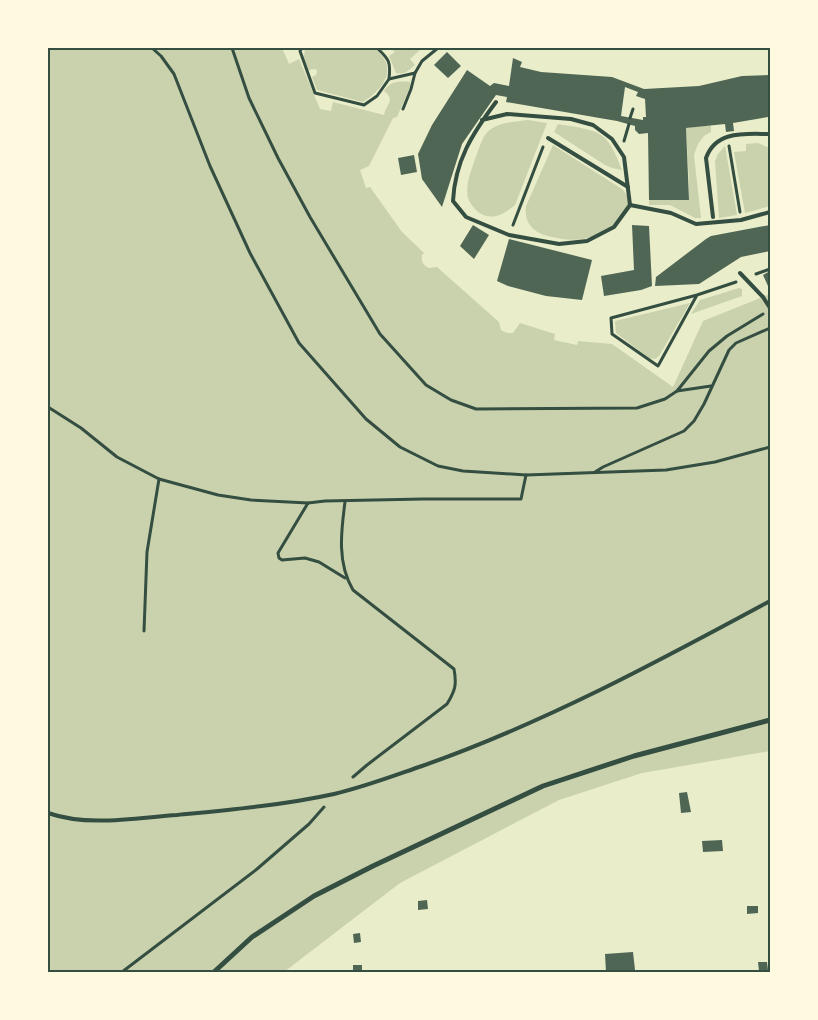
<svg xmlns="http://www.w3.org/2000/svg" width="818" height="1020" font-family="Lato,sans-serif">
	<rect width="100%" height="100%" fill="#e9edc9"/>
	<g fill="#cad2ad">
		<path d="M48 48H285L283 50 289 64 299 59 320 109 331 111 333 102 384 115C386 104 396 100 384 91 390 81 400 81 410 82V87L397 117 393 118 369 166 360 170 366 188 370 187 402 232 424 253 422 255C421 262 423 265 429 268L437 267 499 322 501 330 507 333H513L520 323 555 334 554 340 577 345 578 341 612 344 673 387 703 321 770 294V751L642 773 559 800 400 883 284 972H48Z"/>
		<path d="M305 48H374C399 67 385 88 363 102L317 90 312 77 316 75 317 72 316 69 308 70 304 57Z"/>
		<path d="M390 48H422L410 59 415 65C409 70 405 75 396 73L389 56 395 52Z"/>
		<path d="M528 120 547 123 515 205C503 215 490 222 477 211 474 208 469 202 468 198 467 194 467 187 468 182 469 176 481 140 485 135 494 122 515 122 528 120Z"/>
		<path d="M558 124C599 131 607 129 622 170L612 168 605 165 554 132Z"/>
		<path d="M711 125V132L704 136 698 144 694 155 701 218H695L670 205H649V200H689V182L686 128Z"/>
		<path d="M758 143 770 148V205L767 207 745 213 734 152 746 151V144Z"/>
		<path d="M553 145 622 189C644 211 603 235 583 239 570 241 560 239 548 236 532 232 524 222 526 206Z"/>
		<path d="M725 146 737 215 719 218 715 161 718 154Z"/>
		<path d="M739 288 742 289V296L691 314 700 300Z"/>
		<path d="M690 303 659 356 655 359 649 358 616 333 615 321Z"/>
	</g>
	<g fill="#4f6655" fill-rule="evenodd">
		<path d="M447 52 461 66 448 78 434 65Z"/>
		<path d="M513 58 522 62 520 67 541 72 612 77 644 89 699 86 742 76 770 75V126H768V117L733 123 734 131 726 132 725 124 686 128 689 200H649L648 133 639 134 635 130V126L617 121 506 102 507 97 496 95 462 144 442 207 422 179 418 154 432 125 467 70 490 86 494 83 509 86ZM625 87 638 92 636 96 645 99 646 117H643V120L621 116Z"/>
		<path d="M414 155 417 172 401 175 398 158Z"/>
		<path d="M473 225 489 235 474 259 460 246Z"/>
		<path d="M632 225 649 226 652 286 641 290 604 296 601 276 634 270Z"/>
		<path d="M770 225V251L741 257 699 284 655 286 656 277 706 239 711 236Z"/>
		<path d="M509 239 592 260 582 300 546 296 508 286 497 281Z"/>
		<path d="M770 271V284L768 286 763 275Z"/>
		<path d="M687 792 691 812 681 813 679 793Z"/>
		<path d="M722 840 723 851 703 852 702 841Z"/>
		<path d="M427 900 428 909 418 910V901Z"/>
		<path d="M747 906H758V913L747 914Z"/>
		<path d="M360 933 361 942 354 943 353 934Z"/>
		<path d="M633 952 635 970 606 972 605 954Z"/>
		<path d="M758 962H767L768 970 759 971Z"/>
		<rect x="353" y="965" width="9" height="7"/>
	</g>
	<g fill="none" stroke-linecap="round" stroke-linejoin="round">
		<g stroke="#344e41" stroke-width="3">
			<path d="M152 48 161 56 174 74 210 166 250 253 299 343 366 419 400 447 438 466 463 471 526 475 666 470 715 462 770 447"/>
			<path d="M232 48 249 98 278 158 310 217 380 334 426 385 451 400 476 409 637 408 665 399 677 391 709 351 727 336 763 314"/>
			<path d="M302 48 300 51 315 93 364 105 377 96 389 79 415 73"/>
			<path d="M377 48C389 59 391 62 389 79"/>
			<path d="M403 109 411 89 415 73 422 61 438 48"/>
			<path d="M630 118 633 109"/>
			<path d="M624 141 629 124"/>
			<path d="M729 146 740 212"/>
			<path d="M513 225 543 147"/>
			<path d="M756 274 770 269"/>
			<path d="M697 295 611 318 612 334 658 366 697 295 736 282"/>
			<path d="M677 391 711 386"/>
			<path d="M48 407 81 428 117 457 159 479 218 495 251 500 308 503 325 501 423 499H521L526 475"/>
			<path d="M595 472 603 467 684 431 694 421 704 404 729 350 736 343 770 328"/>
			<path d="M345 502C341 532 337 563 353 590L454 669C457 685 455 691 447 704L367 765 353 777"/>
			<path d="M308 503 278 553 279 558 282 560 305 558 319 562 345 578"/>
			<path d="M144 631 147 552 159 479"/>
			<path d="M122 972 257 869 309 824 324 807"/>
		</g>
		<g stroke="#344e41" stroke-width="4">
			<path d="M482 120 507 114 571 119 593 125 612 139 624 157 630 205 614 227 587 241 559 244 509 235 466 217 453 201C455 161 472 134 496 102"/>
			<path d="M548 138 628 187"/>
			<path d="M630 205 671 213 696 224 741 220 770 212"/>
			<path d="M713 217 706 158C716 130 745 134 770 134"/>
			<path d="M740 273 763 297 770 308"/>
			<path d="M48 813C88 827 135 818 177 815 229 810 284 805 334 794 364 787 393 776 422 766 544 723 657 662 770 601"/>
		</g>
		<path stroke="#344e41" stroke-width="5" d="M214 972 252 937 314 896 373 866 543 786 634 756 770 720"/>
	</g>
	<rect width="818" height="1020" fill="none" stroke="#fefae0" stroke-width="98"/>
	<rect x="49" y="49" width="720" height="922" fill="none" stroke="#344e41" stroke-width="2"/>
</svg>
